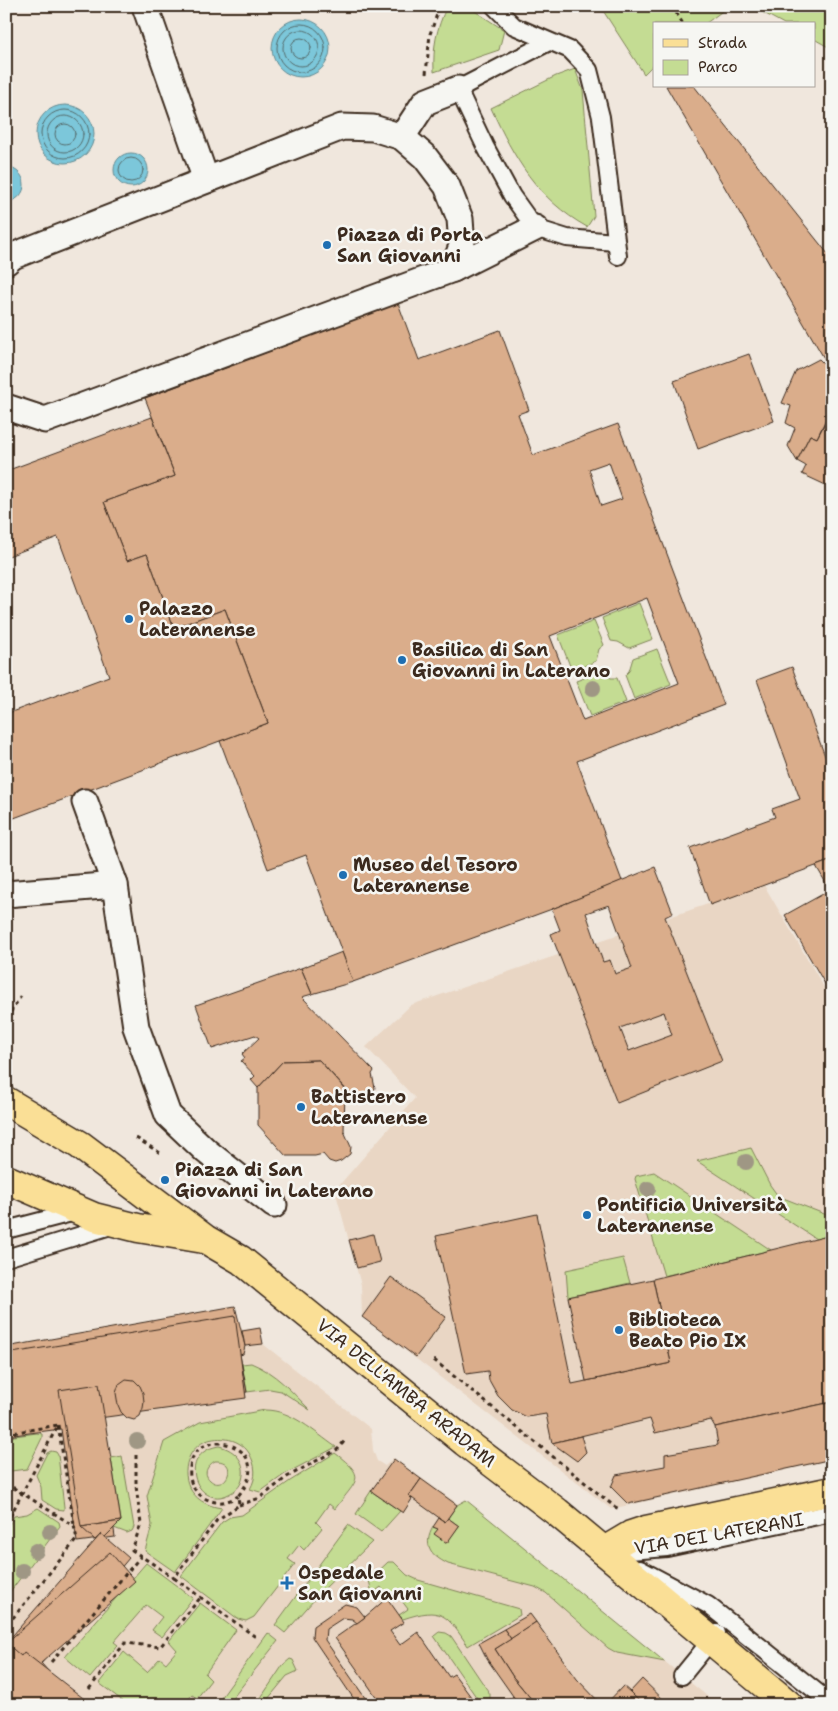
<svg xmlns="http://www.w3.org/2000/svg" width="838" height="1711" font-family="'Shantell Sans',sans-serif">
	<rect width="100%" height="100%" fill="#f0e7dd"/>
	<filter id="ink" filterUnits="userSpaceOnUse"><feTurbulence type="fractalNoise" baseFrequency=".02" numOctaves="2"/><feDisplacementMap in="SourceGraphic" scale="10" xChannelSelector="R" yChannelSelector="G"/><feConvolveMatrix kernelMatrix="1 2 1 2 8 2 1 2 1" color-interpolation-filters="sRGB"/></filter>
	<g filter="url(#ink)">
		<g fill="#e9d6c4">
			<path d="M764 885 832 1001V1460L611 1509 362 1317 361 1285 335 1190 415 1098 366 1047 411 1005Z"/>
			<path d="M235 1306 242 1330 260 1328 263 1344 371 1429 373 1450 377 1461 385 1466 393 1458 458 1504 466 1500 718 1705H6V1347Z"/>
		</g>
		<g fill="#c4dc93" stroke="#808358" fill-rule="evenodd">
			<path d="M447 6H467L504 30 499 50 434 72C433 46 436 30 447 6Z"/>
			<path d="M600 6H729L705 24H654V64L644 74Z"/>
			<path d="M751 6H832V49L814 39V24H784Z"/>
			<path d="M575 69 583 90 594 216 587 227C537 199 514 158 491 108L556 76Z"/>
			<path d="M639 603 653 639 629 648 618 642 611 641 602 618Z"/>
			<path d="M594 621 604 645 599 649 596 661 572 671 558 635Z"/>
			<path d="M657 649 671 684 634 699 625 675 629 671 633 658Z"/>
			<path d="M600 672 611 678H617L626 702 590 716 576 681Z"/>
			<path d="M751 1148 770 1185 778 1196 832 1217V1235L816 1239 697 1161Z"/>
			<path d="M654 1172 771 1250 664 1276 635 1179 636 1176Z"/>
			<path d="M623 1258 630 1283 568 1297 566 1270Z"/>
			<path d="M251 1363C276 1373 291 1391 310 1410L281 1391 270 1389 247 1392 242 1364Z"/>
			<path d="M265 1410C292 1410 314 1432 336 1447L285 1474 260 1492 250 1489C257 1477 256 1465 249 1453 244 1445 235 1440 226 1439 178 1432 169 1502 222 1508L175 1572 145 1551 152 1525 147 1496 164 1442 200 1422Z"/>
			<path d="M37 1433 42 1434V1438L27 1469 11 1471 6 1474V1437Z"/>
			<path d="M219 1446C236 1450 247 1463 242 1480 240 1487 235 1491 229 1494 197 1511 175 1453 219 1446ZM215 1461C241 1460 225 1494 210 1480 202 1473 208 1465 215 1461Z"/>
			<path d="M51 1451 56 1452 58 1455 64 1507V1510L56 1509 42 1500 41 1487 36 1475 47 1453Z"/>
			<path d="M335 1453C368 1478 357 1479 335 1509L329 1504 316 1522 322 1528 304 1550 299 1545 288 1559 295 1564 254 1617 246 1621 238 1619 181 1576 222 1522 230 1517 242 1515 290 1481Z"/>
			<path d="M122 1456 134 1527 132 1531 127 1533 114 1528 121 1521 111 1458Z"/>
			<path d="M371 1491 400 1511 381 1532 356 1514Z"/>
			<path d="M466 1500 665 1662 617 1653 608 1648 546 1593 535 1587 448 1564C430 1555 423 1545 433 1527L438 1529 447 1542 459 1526 448 1518 457 1505Z"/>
			<path d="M38 1508 59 1522 60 1526 6 1597V1531L14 1516 27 1514Z"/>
			<path d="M348 1525 372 1542 321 1592 285 1633 275 1625Z"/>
			<path d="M388 1562H394L407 1575 418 1580 519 1609 520 1615 468 1646C446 1614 442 1606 403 1619L399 1615 408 1609 395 1592 387 1598 381 1587 372 1594 369 1580Z"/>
			<path d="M146 1563 193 1598 162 1637 152 1630 162 1617 146 1605 114 1642 118 1645 90 1678 65 1657Z"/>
			<path d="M200 1603 236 1630 205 1674 211 1680 197 1698 192 1695 183 1705H128L99 1683 124 1652 147 1672 160 1658 166 1663 177 1650 169 1641Z"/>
			<path d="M439 1632 446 1633 451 1636 490 1694V1699L489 1702 483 1704 479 1701 434 1636Z"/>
			<path d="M268 1633 278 1641 227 1705H216Z"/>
			<path d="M290 1659 293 1660 298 1671 287 1676 263 1705H256L283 1665Z"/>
		</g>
		<g fill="#7bc7da" stroke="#61888f">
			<circle cx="301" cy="48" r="29"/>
			<circle cx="65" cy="134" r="29"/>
			<circle cx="131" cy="170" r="17"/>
			<path d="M6 167C30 170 30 200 6 202Z"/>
		</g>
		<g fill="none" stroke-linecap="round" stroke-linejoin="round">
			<g stroke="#556969" stroke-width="1">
				<circle cx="301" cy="48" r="24"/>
				<circle cx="301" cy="48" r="18"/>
				<circle cx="301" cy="48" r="10"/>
				<circle cx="65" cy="134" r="24"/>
				<circle cx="65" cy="134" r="18"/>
				<circle cx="65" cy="134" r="10"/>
				<circle cx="131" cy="170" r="12"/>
			</g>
		</g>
		<g fill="#daad8b" stroke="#3b2a1e" fill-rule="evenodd">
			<path d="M666 86H694L832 259V372Z"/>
			<path d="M398 303 419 360 500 330 529 410 518 414 533 455 618 424 724 705 577 761 622 881 552 909 353 982 306 855 268 869 220 741 268 723 225 609 174 628 147 554 127 561 104 502 175 476 145 398ZM609 462 622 499 601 506 589 469ZM647 598 679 683 583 721 550 636Z"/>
			<path d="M749 354 774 421 698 449 674 381Z"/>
			<path d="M819 359 832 372V406L817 438 810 435 797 461 788 446 795 428 786 423 791 406 782 403 796 371Z"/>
			<path d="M832 406V428L824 425Z"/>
			<path d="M152 417 175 476 104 502 127 561 147 554 174 628 225 609 268 723 6 821V714L109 676 58 537 6 557V471Z"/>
			<path d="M824 425 832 428V488L802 474 806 466 797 461 810 435 817 438Z"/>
			<path d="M792 667 832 775V860L710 905 690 848 775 817 772 809 800 799 757 680Z"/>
			<path d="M832 860V889L830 890 816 866Z"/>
			<path d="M655 867 673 913 665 917 722 1061 617 1103 551 934 560 930 552 909ZM609 905 632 968 615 974 610 960 603 962 586 913ZM664 1012 672 1035 629 1051 620 1028Z"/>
			<path d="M832 889V996L785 915Z"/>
			<path d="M342 952 353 982 312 994 301 968Z"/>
			<path d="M301 968 312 994 302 997 374 1071 372 1074 375 1088 372 1094 365 1098 359 1099 352 1096 319 1060 283 1061 258 1088 251 1080 255 1076 241 1061 245 1058 242 1054 259 1038 255 1035 212 1049 196 1005Z"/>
			<path d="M319 1060 345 1089 344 1131 351 1147 350 1154 341 1161 335 1163 329 1161 323 1154 315 1156H286L258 1125V1088L283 1061Z"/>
			<path d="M537 1214 572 1384 671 1363 653 1279 832 1235V1402L715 1427 711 1420 655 1433 650 1419 552 1443 546 1414 527 1417 512 1410 498 1396 489 1380 488 1371 466 1374 436 1236Z"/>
			<path d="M373 1234 380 1262 357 1268 349 1240Z"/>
			<path d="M391 1277 446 1317 416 1357 362 1317Z"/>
			<path d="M653 1279 671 1363 586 1381 568 1297Z"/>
			<path d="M235 1306 245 1346 243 1354 240 1355 247 1392 143 1408 144 1402 140 1386 134 1380 126 1379 119 1384 116 1393 121 1412 103 1415 99 1384 59 1390 64 1419 6 1428V1347Z"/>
			<path d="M235 1316 246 1398 99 1418 115 1537 77 1542 61 1429 6 1436V1354Z"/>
			<path d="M260 1328 263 1344 245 1346 242 1331Z"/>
			<path d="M126 1379 134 1380 140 1386 143 1393 144 1402 143 1408 140 1416 134 1420 127 1418 121 1412 118 1405 116 1393 119 1384Z"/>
			<path d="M99 1384 121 1521 81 1527 59 1390Z"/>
			<path d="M832 1402V1459L628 1504 611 1487 616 1475 665 1466V1454L718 1445 715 1427Z"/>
			<path d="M581 1436 586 1452 577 1461 552 1443Z"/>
			<path d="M394 1459 421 1479 409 1496 412 1499 403 1513 371 1491Z"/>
			<path d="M421 1479 457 1505 445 1522 409 1496Z"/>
			<path d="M439 1518 445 1522 448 1518 459 1526 447 1543 434 1534 438 1529 433 1527Z"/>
			<path d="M121 1521 104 1538 101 1534 95 1540 81 1527Z"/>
			<path d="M101 1534 129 1558 40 1665 24 1652 21 1656 6 1643Z"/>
			<path d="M110 1552 135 1581 41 1663 78 1705H6V1643Z"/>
			<path d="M387 1598 404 1622 390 1631 400 1645 418 1632 449 1677 454 1674 477 1705H382L335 1638 365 1617Z"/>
			<path d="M345 1604 357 1607 365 1617 357 1623 352 1619 343 1618 326 1629 325 1640 370 1705H358L312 1637 313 1626Z"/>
			<path d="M530 1614 536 1622 511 1639 504 1629Z"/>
			<path d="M536 1622 577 1679 602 1705H536L532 1700 513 1677 495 1649Z"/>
			<path d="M504 1629 511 1639 495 1649 513 1677 532 1700 525 1705H520L513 1696 487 1659 479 1643Z"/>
			<path d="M6 1643 21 1656 24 1652 92 1705H6Z"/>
			<path d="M642 1679 669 1705H643L630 1692Z"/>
			<path d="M623 1686 630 1692 643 1705H605Z"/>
			<path d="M513 1696 520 1705H503Z"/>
		</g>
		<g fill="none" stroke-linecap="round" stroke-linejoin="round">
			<g stroke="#3b2a1e" stroke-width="20">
				<g id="service">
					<path d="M494 6 514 26 570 50 589 70 601 117 618 256"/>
					<path d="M549 42 458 89 485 146 512 196 535 228 567 238 615 242"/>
					<path d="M6 1230 79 1211"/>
					<path d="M6 1258 114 1225"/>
					<path d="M608 1551H630L667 1548 832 1513"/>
					<path d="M640 1569 708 1605 832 1704"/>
					<path d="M682 1676 717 1633"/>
				</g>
			</g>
			<g stroke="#3b2a1e" stroke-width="29">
				<g id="pedestrian">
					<path d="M145 6 206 180"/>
					<path d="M402 137 425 102 458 89"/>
					<path d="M6 262 13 256 342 127 373 128 402 137 425 157 447 186 460 219 462 246 453 269 45 420 6 407"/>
					<path d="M453 269 535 228"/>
					<path d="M85 802 115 885 136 1027 168 1115 206 1151 274 1205"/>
					<path d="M6 894 115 885"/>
				</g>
			</g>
			<g stroke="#3b2a1e" stroke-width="31">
				<g id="primary">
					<path d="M6 1101 80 1145 205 1239 241 1260 465 1442 557 1512 789 1705"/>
					<path d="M6 1179 94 1217 138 1228 204 1239"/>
					<path d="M604 1551 631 1535 646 1530 832 1491"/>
				</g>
			</g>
			<g stroke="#3b2a1e" stroke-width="3" stroke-dasharray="4 4" stroke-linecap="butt">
				<path d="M672 6 683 24"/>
				<path d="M826 6 832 15"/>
				<path d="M426 74 430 34 440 6"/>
				<path d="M6 1019 21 996"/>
				<path d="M136 1138 162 1154"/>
				<path d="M434 1360 615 1507 620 1509"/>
				<path d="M58 1425 74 1525"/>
				<path d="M6 1434 58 1425 6 1524"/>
				<path d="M136 1455V1486L141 1524 132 1550 174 1578 217 1520 239 1505 238 1496C283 1443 184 1418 190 1477 192 1494 211 1506 227 1501 231 1500 235 1498 238 1496"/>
				<path d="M6 1483 74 1526 77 1539 8 1624 6 1623"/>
				<path d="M239 1505 260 1498 287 1477 338 1449 346 1439"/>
				<path d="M174 1578 257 1638"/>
				<path d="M51 1662 141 1556"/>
				<path d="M89 1689 125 1643 160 1647 201 1597"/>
			</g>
			<use href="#service" stroke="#f6f6f2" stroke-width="16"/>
			<use href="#pedestrian" stroke="#f6f6f2" stroke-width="25"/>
			<use href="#primary" stroke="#fadf96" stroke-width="28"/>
		</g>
		<g fill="#9f9784">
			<circle cx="593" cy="688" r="8"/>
			<circle cx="746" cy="1162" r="8"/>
			<circle cx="648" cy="1189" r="8"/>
			<circle cx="137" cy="1441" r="8"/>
			<circle cx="50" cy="1532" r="8"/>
			<circle cx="36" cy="1551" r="8"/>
			<circle cx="22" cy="1571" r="8"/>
		</g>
	</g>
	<g fill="#1f6fb2" stroke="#f6f6f2" stroke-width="2">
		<circle cx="327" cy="245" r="5"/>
		<circle cx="129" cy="619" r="5"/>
		<circle cx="402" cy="660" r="5"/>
		<circle cx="343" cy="875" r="5"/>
		<circle cx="301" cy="1107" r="5"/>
		<circle cx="165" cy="1180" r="5"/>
		<circle cx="587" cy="1215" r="5"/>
		<circle cx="619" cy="1330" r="5"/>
		<path d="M284.5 1575.5h5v5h5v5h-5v5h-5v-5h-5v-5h5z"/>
	</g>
	<g text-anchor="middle" stroke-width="5" stroke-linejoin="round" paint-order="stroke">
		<g font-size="18" font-weight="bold" fill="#3b2a1e" stroke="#f6f6f2" text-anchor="start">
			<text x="337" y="241">Piazza di Porta<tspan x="337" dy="21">San Giovanni</tspan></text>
			<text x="139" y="615">Palazzo<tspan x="139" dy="21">Lateranense</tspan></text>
			<text x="412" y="656">Basilica di San<tspan x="412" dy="21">Giovanni in Laterano</tspan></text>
			<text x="353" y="871">Museo del Tesoro<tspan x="353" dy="21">Lateranense</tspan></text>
			<text x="311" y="1103">Battistero<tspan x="311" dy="21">Lateranense</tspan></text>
			<text x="175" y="1176">Piazza di San<tspan x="175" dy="21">Giovanni in Laterano</tspan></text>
			<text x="597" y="1211">Pontificia Università<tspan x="597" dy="21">Lateranense</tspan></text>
			<text x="629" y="1326">Biblioteca<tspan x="629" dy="21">Beato Pio IX</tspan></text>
			<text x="298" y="1579">Ospedale<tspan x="298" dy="21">San Giovanni</tspan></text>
		</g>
		<g font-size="18" fill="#3b2a1e" stroke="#f6f6f2">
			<text transform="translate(406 1393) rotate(39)" y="6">VIA DELL'AMBA ARADAM</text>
			<text transform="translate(719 1534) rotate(-10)" y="6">VIA DEI LATERANI</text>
		</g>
	</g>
	<rect width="838" height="1711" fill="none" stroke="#f6f6f2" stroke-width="25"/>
	<rect x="12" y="12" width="813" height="1686" fill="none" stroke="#3b2a1e" stroke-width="2" filter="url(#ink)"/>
	<rect x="653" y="22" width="162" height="65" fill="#f6f6f2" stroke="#aba49d"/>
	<rect x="663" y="39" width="25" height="8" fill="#fadf96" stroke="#aba49d"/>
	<text x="698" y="48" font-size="15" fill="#3b2a1e">Strada</text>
	<rect x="663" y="60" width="25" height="15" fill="#c4dc93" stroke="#aba49d"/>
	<text x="698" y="72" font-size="15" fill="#3b2a1e">Parco</text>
</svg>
